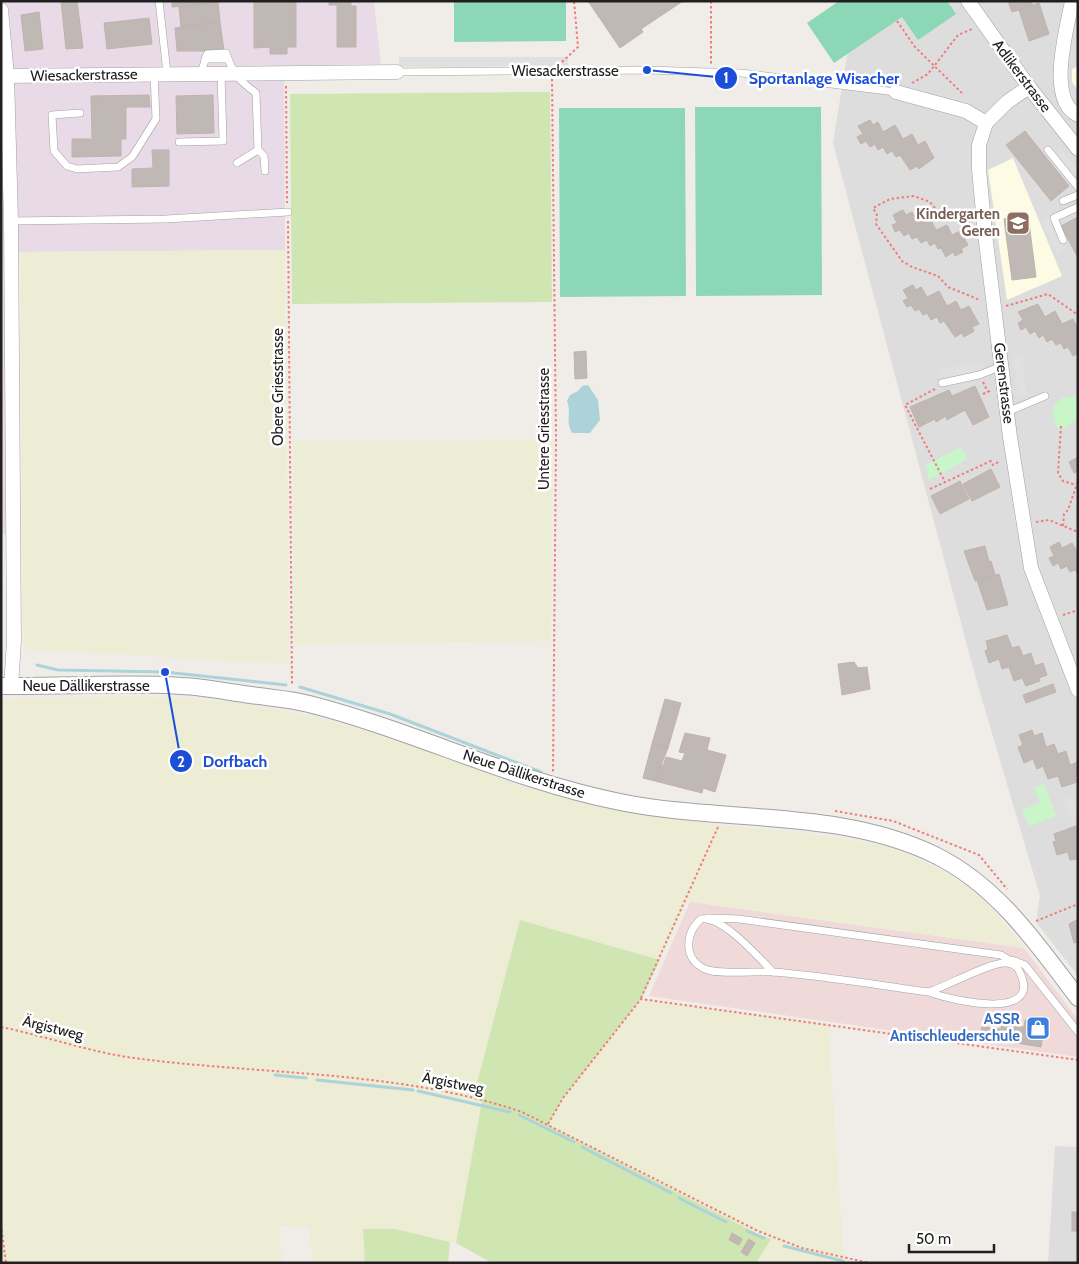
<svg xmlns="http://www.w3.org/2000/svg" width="1079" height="1264" font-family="Cabin,sans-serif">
	<rect width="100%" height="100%" fill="#f0ede8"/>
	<g fill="#dedddd">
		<path d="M856 1H1078V976L1036 922 1040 896 976 679 833 143Z"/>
		<path d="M1055 1146 1078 1147V1263H1048Z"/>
	</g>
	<path fill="#efd9d9" d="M690 902 1024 948 1078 1020V1057L649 996Z"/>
	<path fill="#e9dae7" d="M1 1H374L381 64 284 66 285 250 5 252 7 534H1Z"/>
	<g fill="#fdfbe4">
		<path d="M1078 66V90L1072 82V69Z"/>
		<path d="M1013 158 1062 276 1007 300 988 170Z"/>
	</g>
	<g fill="#ededd5">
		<path d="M285 250 289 664 25 649 23 635 20 252Z"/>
		<path d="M553 440 551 641 294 644 293 441Z"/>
		<path d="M136 696 195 699 253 705 312 716 379 735 461 762 520 786 614 810 719 825 805 833 881 845 905 853 944 871 971 889 992 908 1024 948 687 901 660 960 520 920 473 1098 482 1100 456 1243 395 1229 363 1230 365 1263H313L309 1227 279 1226 282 1263H1V700Z"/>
		<path d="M641 999 828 1024 843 1247 846 1259 870 1263H756L771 1238 758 1234 548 1125 563 1098Z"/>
	</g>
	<g fill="#cfe6b2">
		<path d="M550 92 552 302 292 304 290 94Z"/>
		<path d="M520 920 660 960 641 999 563 1098 548 1125 758 1234 771 1239 756 1263H492L456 1243 482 1101 473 1098Z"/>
		<path d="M363 1229H395L450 1242 448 1263H365Z"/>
	</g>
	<g fill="#c9f6c9">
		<path d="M1073 396 1078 399V419L1064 429 1057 428 1053 415 1054 405 1063 398Z"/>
		<path d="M961 447 967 459 929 480 926 465Z"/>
		<path d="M1044 784 1056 816 1029 826 1022 810 1040 803 1034 788Z"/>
	</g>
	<g fill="#8cd8b6">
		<path d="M454 1H566V41L454 42Z"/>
		<path d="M839 1H947L956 14 918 40 902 17 834 63 807 23Z"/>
		<path d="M695 107H821L822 295 696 296Z"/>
		<path d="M559 108H685L686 296 560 297Z"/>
	</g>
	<g fill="#e0e0e0">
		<path d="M399 57H568V66L399 67Z"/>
		<path d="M1059 147 1078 169V183L1055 155Z"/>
		<path d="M1048 216 1064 247 1058 254 1042 224Z"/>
		<path d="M1022 355 1027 396 1018 397 1013 356Z"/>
		<path d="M983 362V369L979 371 939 379 937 370Z"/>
		<path d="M1073 796 1078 817 1071 819 1064 800Z"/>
	</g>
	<path fill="#acd3da" d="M588 385 598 400 600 420 590 433H572C565 419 572 413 567 401L570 395 578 391 582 386Z"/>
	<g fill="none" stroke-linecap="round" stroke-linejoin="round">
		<g stroke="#acd3da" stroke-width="3">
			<path d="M37 665 58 670 165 672 286 685"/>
			<path d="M300 687 390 714 541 772"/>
			<path d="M275 1075 306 1078"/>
			<path d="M317 1080 413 1090"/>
			<path d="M418 1091 510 1112"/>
			<path d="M519 1115 574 1142"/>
			<path d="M582 1147 671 1193"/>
			<path d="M679 1198 726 1222"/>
			<path d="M747 1231 764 1238"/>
			<path d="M784 1246 843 1261"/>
		</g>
	</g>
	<g fill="#c0b8b4" stroke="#c1b3ab">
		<path d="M61 1H77L83 48 66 49Z"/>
		<path d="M172 1H218V2L172 7Z"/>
		<path d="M254 1H296V47H287V54H270V47L254 48Z"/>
		<path d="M329 1H351V6H356V47H337V5H329Z"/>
		<path d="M588 1H683L641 29 643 32 620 48Z"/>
		<path d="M1008 1H1031L1033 6 1012 12Z"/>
		<path d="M218 2 220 22 181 27 179 7Z"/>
		<path d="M1039 3 1049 34 1029 41 1019 10Z"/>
		<path d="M39 12 43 49 25 51 21 15Z"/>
		<path d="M149 18 152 44 107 49 104 23Z"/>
		<path d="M220 22 224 51H177L175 28Z"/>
		<path d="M149 95 150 107H126V139H121V156L72 157V139H92L91 96Z"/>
		<path d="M213 95 214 133 177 134 176 96Z"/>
		<path d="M870 120 873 125 878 122 883 132 895 125 903 139 912 134 918 145 925 141 934 158 919 169 917 166 910 170 900 155 896 157 892 151 887 154 883 147 878 150 875 144 870 147 866 141 861 144 857 137 863 134 858 126Z"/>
		<path d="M1025 131 1069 186 1051 201 1006 145Z"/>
		<path d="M152 150H169V186L132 187V169L153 168Z"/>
		<path d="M903 210 906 215 912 212 918 222 929 216 936 230 947 225 952 235 960 231 968 245 961 249 963 252 955 256 953 252 946 257 941 248 938 249 935 243 930 246 927 240 921 243 917 237 912 239 909 233 904 236 900 230 895 232 892 225 897 223 893 215Z"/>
		<path d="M1028 215 1036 277 1012 280 1004 219Z"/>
		<path d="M1078 217V256H1077L1061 226Z"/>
		<path d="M913 285 916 290 921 287 927 297 939 291 947 306 956 301 961 310 969 306 979 324 972 327 974 331 964 337 962 333 955 337 944 321 940 323 937 317 931 320 927 313 923 315 919 309 915 311 911 305 907 307 903 301 908 298 903 290Z"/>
		<path d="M1038 304 1045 317 1055 311 1062 324 1073 319 1078 329V353L1073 356 1068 347 1064 349 1061 343 1056 345 1052 339 1047 342 1043 335 1039 338 1035 331 1030 334 1026 327 1021 330 1018 323 1023 320 1018 312Z"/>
		<path d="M586 351 587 378 575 379 574 352Z"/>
		<path d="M975 386 989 417 973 425 965 410 947 420 946 416 936 422 935 419 919 427 910 407 949 390 952 396Z"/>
		<path d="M1078 457V471L1074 473 1069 462Z"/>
		<path d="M991 469 1000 487 972 501 963 484Z"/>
		<path d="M960 481 969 499 940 514 931 496Z"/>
		<path d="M1059 542 1062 548 1072 543 1078 553V575L1075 570 1070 572 1067 566 1061 569 1058 563 1053 566 1049 558 1054 556 1050 547Z"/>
		<path d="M985 546 989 562 991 561 995 575 975 581 964 551Z"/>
		<path d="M999 574 1008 605 987 610 977 580Z"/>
		<path d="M1007 635 1012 648 1019 646 1023 656 1031 653 1035 666 1043 663 1047 675 1039 678 1040 681 1026 686 1022 678 1014 681 1009 667 1002 669 999 659 989 663 985 651 988 649 986 641Z"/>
		<path d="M854 662 858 668 867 667 870 689 842 695 838 664Z"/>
		<path d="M1053 684 1056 692 1026 703 1023 695Z"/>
		<path d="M665 699 681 703 668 748 652 744Z"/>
		<path d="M1032 730 1034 736 1042 733 1046 747 1054 744 1058 754 1066 751 1070 765 1078 762V776L1075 777 1077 782 1062 787 1058 776 1048 779 1043 766 1037 769 1033 759 1024 763 1018 747 1023 745 1019 735Z"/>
		<path d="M685 733 710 738 707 750 726 755 715 792 703 788 702 793 655 781 660 765 663 766 666 757 682 761 685 753 679 752Z"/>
		<path d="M652 744 668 748 655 781 643 778Z"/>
		<path d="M1076 826 1078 859 1070 860 1068 852 1057 855 1053 842 1056 841 1054 834Z"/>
		<path d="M1078 919V942L1074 943 1069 924Z"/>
		<path d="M1025 1020 1045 1023 1041 1047 980 1037 982 1027 1001 1029 1002 1024 1024 1027Z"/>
		<rect x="1072" y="1212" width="6" height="19"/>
		<path d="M732 1233 742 1239 739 1245 729 1240Z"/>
		<path d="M749 1239 755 1243 747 1256 741 1252Z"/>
	</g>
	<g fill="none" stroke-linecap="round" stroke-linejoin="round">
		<g stroke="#a1a1a1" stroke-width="8">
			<g id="service">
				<path d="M159 1 167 73"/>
				<path d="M205 59H228"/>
				<path d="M397 72 647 70 741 73 896 92"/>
				<path d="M201 73 207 54 226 53C234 75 237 79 256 93L258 150 237 163"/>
				<path d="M80 113 52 115 54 151 67 166 77 169 118 167 132 157 156 119 154 74"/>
				<path d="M179 142 223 141 221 73"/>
				<path d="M258 150 264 156 265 171"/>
				<path d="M1048 150 1078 187"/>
				<path d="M1063 201 1078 195"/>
				<path d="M11 221 166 219 288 212"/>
				<path d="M1063 240 1054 218 1078 207"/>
				<path d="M942 383 979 375 1002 366"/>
				<path d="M1007 412 1045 396"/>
				<path d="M708 918 739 919 1001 955 1014 963"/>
				<path d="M1012 960 1025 965 1078 1032"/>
				<path d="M773 972C758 957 723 916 701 919 685 933 683 959 705 969 718 975 757 971 773 972 825 976 877 985 929 992 952 1001 1050 1023 1017 967 1014 965 1010 963 1006 963 992 961 947 986 929 992"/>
			</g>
		</g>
		<g stroke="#a1a1a1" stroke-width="15">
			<g id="minor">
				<path d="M968 1 1029 87 1078 149"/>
				<path d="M1072 1C1067 29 1046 100 1078 115"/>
				<path d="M1 10 7 76 11 221 14 641 11 687"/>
				<path d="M1 76 397 72"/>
				<path d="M1029 87 1007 102 986 123 979 145V169L985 234 1010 437 1031 568 1078 690"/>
				<path d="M896 92 966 111 986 123"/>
			</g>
		</g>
		<g stroke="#a1a1a1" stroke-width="18">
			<path id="tertiary" d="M1 686C61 687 122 682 182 686 205 687 228 692 251 695 271 698 290 699 309 704 415 731 513 781 620 802 723 823 838 808 935 855 998 886 1037 944 1078 998"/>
		</g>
		<g stroke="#ef7d7a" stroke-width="2" stroke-dasharray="2.5 2.5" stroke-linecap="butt">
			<path d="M711 1V64"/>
			<path d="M897 21 915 47 964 95"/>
			<path d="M562 62 578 47 574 1"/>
			<path d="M552 79 556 440 553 772"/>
			<path d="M912 83 928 74 958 35 972 29"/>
			<path d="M286 86 287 203"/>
			<path d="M288 221 292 686"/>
			<path d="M971 224 938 212 930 202 914 196 890 199 873 208 877 215 876 224 902 261 912 267 938 276 948 287 980 300"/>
			<path d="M1006 306 1048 294 1078 315"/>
			<path d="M983 382 988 392"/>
			<path d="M935 389 905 405 945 482"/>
			<path d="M983 394 992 390"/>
			<path d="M1061 426 1058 473 1063 481 1076 485"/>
			<path d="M930 489 991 461 993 465 1000 461"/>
			<path d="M1036 522 1049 520 1078 532"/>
			<path d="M1063 526 1064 514 1068 510 1078 481"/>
			<path d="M1063 615 1078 610"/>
			<path d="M835 811 893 821 979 855 1007 889"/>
			<path d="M1036 921 1078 904"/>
			<path d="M641 998 718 827"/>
			<path d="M1 1027C45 1036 90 1052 134 1058 261 1075 399 1070 522 1112L758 1231 802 1248 870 1263"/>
			<path d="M548 1124 563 1098 641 999 1078 1060"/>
			<path d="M1 1225 6 1263"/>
		</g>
		<use href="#service" stroke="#fff" stroke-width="7"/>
		<use href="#minor" stroke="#fff" stroke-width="14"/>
		<use href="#tertiary" stroke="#fff" stroke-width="16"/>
	</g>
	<defs>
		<g id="school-square" transform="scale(1.25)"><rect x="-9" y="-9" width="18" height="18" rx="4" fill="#8d6e63" stroke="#fff"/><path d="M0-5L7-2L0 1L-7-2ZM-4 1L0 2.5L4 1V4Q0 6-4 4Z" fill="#fff"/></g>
		<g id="shop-square" transform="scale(1.25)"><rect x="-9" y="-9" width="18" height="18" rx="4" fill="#3f7fe0" stroke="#fff"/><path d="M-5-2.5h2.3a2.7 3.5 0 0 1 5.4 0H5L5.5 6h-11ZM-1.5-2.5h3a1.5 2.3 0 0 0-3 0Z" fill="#fff"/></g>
	</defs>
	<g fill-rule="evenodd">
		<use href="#school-square" x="1018" y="223"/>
		<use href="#shop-square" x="1038" y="1028"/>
	</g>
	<g text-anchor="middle" stroke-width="5" stroke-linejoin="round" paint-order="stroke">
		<g font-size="15" fill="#202020" stroke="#fff">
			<text x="565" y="76">Wiesackerstrasse</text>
			<text transform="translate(84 75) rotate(-1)" y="5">Wiesackerstrasse</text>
			<text transform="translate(1022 76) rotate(53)" y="5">Adlikerstrasse</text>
			<text transform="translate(1004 383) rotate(83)" y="5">Gerenstrasse</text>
			<text transform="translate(278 387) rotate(-90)" y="5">Obere Griesstrasse</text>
			<text transform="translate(544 429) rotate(-90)" y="5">Untere Griesstrasse</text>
			<text x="86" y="691">Neue Dällikerstrasse</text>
			<text transform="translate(524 774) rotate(18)" y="5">Neue Dällikerstrasse</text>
			<text transform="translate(53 1028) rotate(14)" y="5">Ärgistweg</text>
			<text transform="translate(453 1083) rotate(11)" y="5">Ärgistweg</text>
		</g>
		<g font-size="15" font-weight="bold" fill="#785e54" stroke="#fff" text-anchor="end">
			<text x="1000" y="219">Kindergarten<tspan x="1000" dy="17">Geren</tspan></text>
		</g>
		<g font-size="15" font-weight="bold" fill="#366cbe" stroke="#fff" text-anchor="end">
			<text x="1020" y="1024">ASSR<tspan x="1020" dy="17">Antischleuderschule</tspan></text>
		</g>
	</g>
	<path fill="none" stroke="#1d4ed8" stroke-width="2" d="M647 70L726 78M165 672L181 761"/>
	<g fill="#1d4ed8" stroke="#fff" stroke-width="2">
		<circle cx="647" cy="70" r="5"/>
		<circle cx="165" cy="672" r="5"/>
		<circle cx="726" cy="78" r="12"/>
		<circle cx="181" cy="761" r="12"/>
	</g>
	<g font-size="15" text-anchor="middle" font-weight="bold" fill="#fff">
		<text x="726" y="83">1</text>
		<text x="181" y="767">2</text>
	</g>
	<g font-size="16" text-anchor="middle" font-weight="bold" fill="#1d4ed8" stroke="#fff" stroke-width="5" stroke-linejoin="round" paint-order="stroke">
		<text x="824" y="84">Sportanlage Wisacher</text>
		<text x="235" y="767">Dorfbach</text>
	</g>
	<rect width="1079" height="1264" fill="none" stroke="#202020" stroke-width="5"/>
	<path d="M909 1244v8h85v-8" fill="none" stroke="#202020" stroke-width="2.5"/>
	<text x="916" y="1244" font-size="15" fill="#202020" stroke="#ffffff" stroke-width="4" paint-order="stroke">50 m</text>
</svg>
